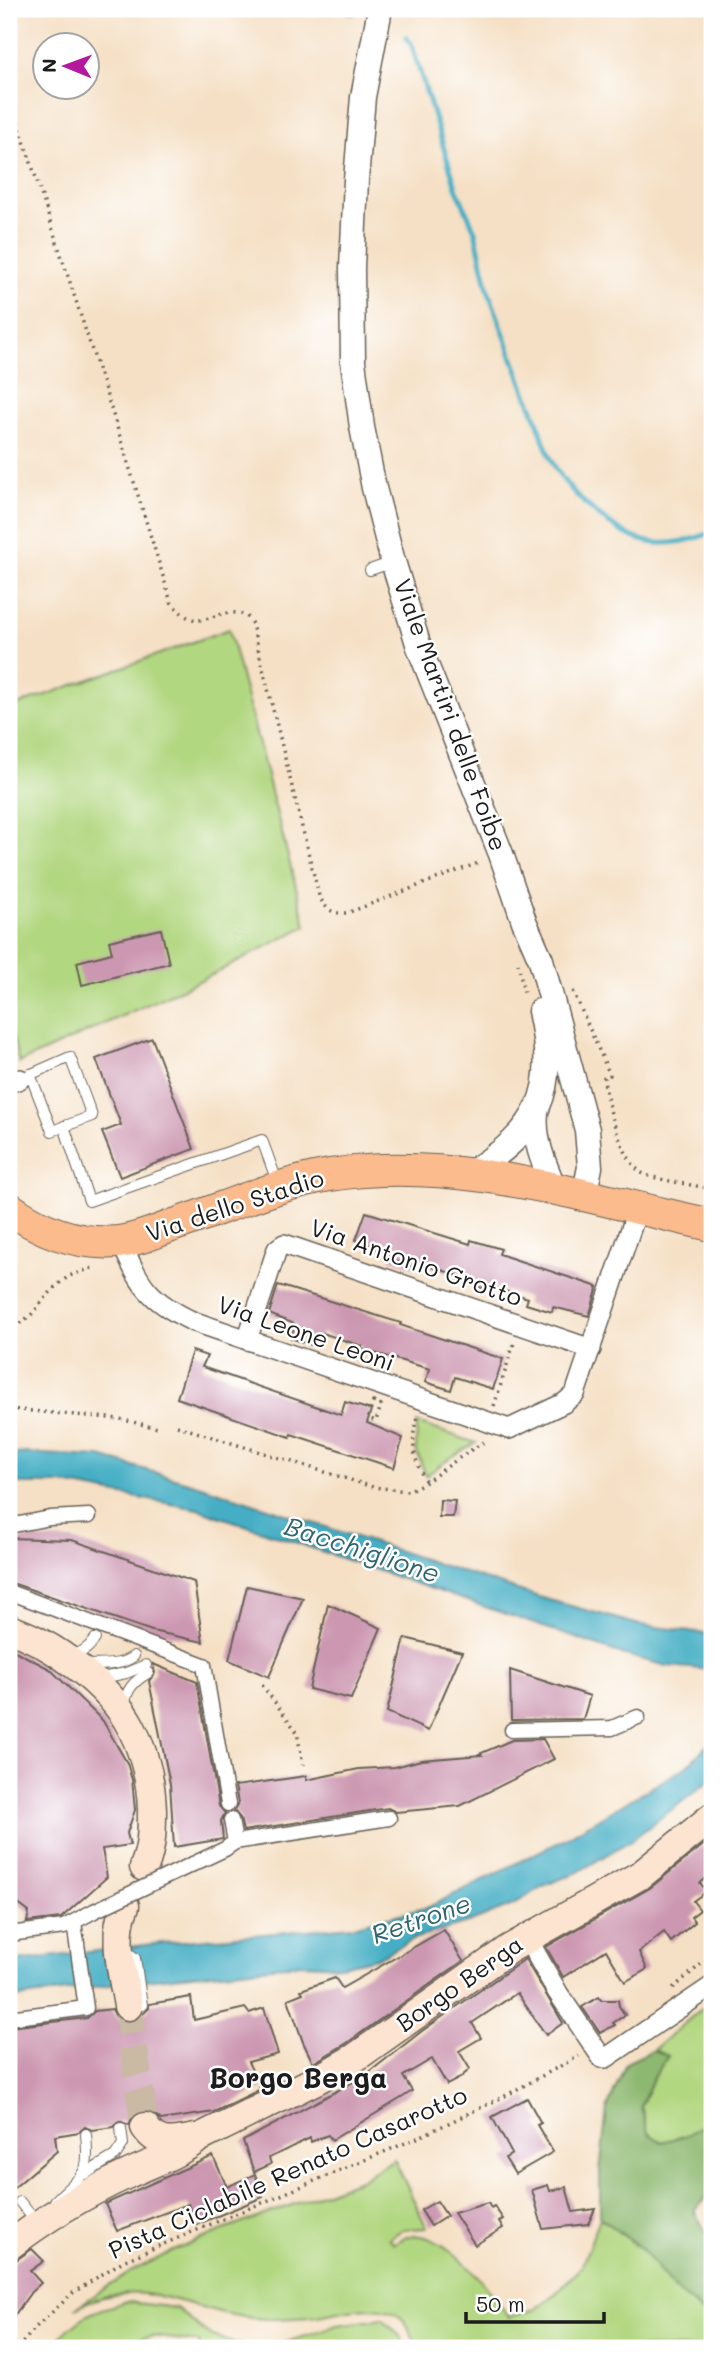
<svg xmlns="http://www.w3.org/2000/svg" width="721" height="2357" font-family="Mali,sans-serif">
	<rect width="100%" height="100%" fill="#fff"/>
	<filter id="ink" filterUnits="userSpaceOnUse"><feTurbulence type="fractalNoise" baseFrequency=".0143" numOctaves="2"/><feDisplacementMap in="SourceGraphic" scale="14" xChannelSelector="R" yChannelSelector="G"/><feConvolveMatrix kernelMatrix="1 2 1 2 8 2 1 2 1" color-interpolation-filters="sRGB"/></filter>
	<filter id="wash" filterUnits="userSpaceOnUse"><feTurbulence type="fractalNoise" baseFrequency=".00686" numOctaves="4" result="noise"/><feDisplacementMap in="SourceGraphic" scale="28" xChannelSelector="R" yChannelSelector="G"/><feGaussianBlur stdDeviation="1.57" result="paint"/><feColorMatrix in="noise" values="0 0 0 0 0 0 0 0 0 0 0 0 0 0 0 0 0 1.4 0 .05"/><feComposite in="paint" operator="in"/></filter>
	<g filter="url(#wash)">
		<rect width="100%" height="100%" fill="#f5e0c5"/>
		<g fill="#b2d781" stroke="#677a4e" stroke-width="2">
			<path d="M229 629 306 926 212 975 19 1063 9 1024V708Z"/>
			<path d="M417 1423 476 1443 450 1458 426 1476 416 1450Z"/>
			<path d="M712 2000V2120L687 2135 662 2142 648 2133 641 2106 654 2076 668 2056 653 2050Z"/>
			<path d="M394 2159 427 2228 404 2229 389 2238 394 2243C402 2239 410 2234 420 2236 452 2240 492 2292 509 2317L535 2309 556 2293 581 2267 600 2218 642 2249 671 2285 712 2322V2348H417C412 2334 406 2316 390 2311 365 2303 335 2314 310 2317 296 2318 281 2319 267 2319 196 2318 145 2270 75 2308L132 2271 167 2254 221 2231 362 2179Z"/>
			<path d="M128 2302 176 2308 203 2330 213 2336 235 2344 255 2348H199L200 2342 151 2336 97 2348H49C77 2320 87 2310 128 2302Z"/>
			<path d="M383 2319 402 2338 404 2348H270L337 2325Z"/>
		</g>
		<path fill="#8db86f" stroke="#546a46" stroke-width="2" d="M653 2050 668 2056 654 2076 641 2106 648 2133 662 2142 687 2135 712 2120V2197L707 2196 694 2211 712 2243V2321L671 2285 642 2249 600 2218V2171L607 2109 626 2063Z"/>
		<g fill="#45aec4" stroke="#306570" stroke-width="2">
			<path d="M25 1453 101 1457 192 1483 542 1598 640 1625 712 1634V1670L667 1666 625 1655 198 1509 64 1484H9V1455Z"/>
			<path d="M712 1740V1779L633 1839 578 1872 543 1886 513 1905 471 1922 416 1938 377 1958 341 1966 302 1964 154 1979 9 1999V1962L161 1943 352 1926 429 1907 562 1840 686 1767Z"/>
		</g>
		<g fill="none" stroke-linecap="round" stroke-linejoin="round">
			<g stroke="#45aec4" stroke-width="5">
				<path d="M344 9 353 13"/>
				<path d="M406 37 411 43 456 187 475 231 488 290 526 394C539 418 542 445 556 469 572 496 618 537 649 542 669 546 694 540 712 532"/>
			</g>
		</g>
		<g id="blocks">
			<g fill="#cc97b1">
				<path d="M161 929 169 963 82 985 77 962 112 953 109 941Z"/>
				<path d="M152 1038 194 1149 120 1177 102 1132 121 1125 96 1059Z"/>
				<path d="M366 1212 470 1244 471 1240 501 1249 499 1254 598 1287 589 1316 553 1307 552 1312 526 1304 528 1298 489 1286 488 1290 458 1280 460 1276 417 1262 415 1267 390 1259 392 1254 356 1240Z"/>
				<path d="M278 1285 401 1323 400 1325 503 1359 493 1389 455 1377 451 1390 425 1382 430 1369 361 1349 362 1346 322 1333 317 1347 291 1338 295 1324 269 1314Z"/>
				<path d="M192 1351 207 1356 202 1367 341 1415 345 1402 371 1410 367 1423 403 1438 394 1468 291 1434 290 1437 177 1398Z"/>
				<path d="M440 1500 455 1501 453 1517H439Z"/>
				<path d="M9 1538 72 1540 194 1582 203 1642 152 1631 9 1582Z"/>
				<path d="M247 1586 303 1598 269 1677 229 1660Z"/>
				<path d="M328 1604 381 1628 351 1699 309 1689Z"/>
				<path d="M405 1638 462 1652 428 1731 387 1712Z"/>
				<path d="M9 1648 50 1669 103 1721 127 1763 132 1780 135 1810 127 1833 130 1845 102 1849 107 1877 61 1918 27 1922 29 1912 9 1897Z"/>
				<path d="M153 1664 197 1682 219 1806 225 1813 221 1821 223 1839 174 1847 170 1784 149 1681 155 1673Z"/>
				<path d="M510 1670 590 1696 583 1719 511 1720Z"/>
				<path d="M543 1739 554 1759 460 1806 396 1812 388 1808 243 1831 240 1818 234 1811 238 1803 235 1786 306 1776V1780L359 1769 395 1767 421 1760 481 1755 479 1754 512 1740Z"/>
				<path d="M712 1838V1873L700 1883 707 1891 693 1901 700 1910 691 1917 695 1922 671 1942 664 1932 639 1952 647 1969 625 1982 606 1950 563 1977 546 1947 650 1888Z"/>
				<path d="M444 1930 463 1961 347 2043 313 2063 303 2042 288 1999 303 1993 301 1990 335 1978 342 1988Z"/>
				<path d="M525 1959 563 2023 546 2035 517 1993 472 2023 481 2038 459 2051 470 2069 460 2078 447 2085 432 2059 403 2076 412 2091 403 2097 332 2140 328 2135 311 2142 310 2138 269 2158 271 2164 254 2172 243 2141 363 2077 422 2031Z"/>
				<path d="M191 1997 194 2020 245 2008 249 2013 264 2008 278 2054 248 2062 261 2089 214 2112 161 2120 152 2112 142 2111 134 2114 129 2125 119 2121 114 2127 92 2130 85 2127 79 2132 55 2136 57 2151 9 2192V2027L87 2018 95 2011 112 2009 116 2017 122 2021 130 2022 139 2018 149 2008V2004Z"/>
				<path d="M599 1997 601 2000H618L619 2006 625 2015 613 2023 615 2025 600 2033 582 2007Z"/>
				<path d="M527 2098 541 2123 537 2125 553 2152 515 2174 505 2158 512 2154 492 2117Z"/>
				<path d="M213 2156 227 2187 255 2174 263 2197 196 2225 188 2204 117 2231 105 2204Z"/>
				<path d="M548 2185 550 2191 566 2187 573 2212 595 2209 588 2224 543 2229 532 2190Z"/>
				<path d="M437 2201 447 2216 431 2226 421 2210Z"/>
				<path d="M488 2203 491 2208 494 2206 503 2219 499 2221 503 2228 475 2245 454 2213Z"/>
				<path d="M32 2249 44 2261 30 2271 41 2283 31 2292 9 2323V2265Z"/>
			</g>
		</g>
	</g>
	<g filter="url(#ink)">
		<use href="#blocks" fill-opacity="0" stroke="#686157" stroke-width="2"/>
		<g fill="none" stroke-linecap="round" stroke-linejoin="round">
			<path stroke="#cab9a3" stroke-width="28" stroke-dasharray="28 14" stroke-linecap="butt" d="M128 2006 144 2122"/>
			<g stroke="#686157" stroke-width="12">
				<g id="service">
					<path d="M370 570 393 562"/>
					<path d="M20 1079 70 1057 92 1116 52 1131 30 1074"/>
					<path d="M64 1126 89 1201 262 1140 278 1184"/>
					<path d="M71 1654C82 1654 89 1648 95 1639"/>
					<path d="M85 1665C103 1664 119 1667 134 1656"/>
					<path d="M97 1679 126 1673 146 1665"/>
					<path d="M125 1707C125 1690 134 1681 148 1673"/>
					<path d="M126 1951 135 1958 142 2005"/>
					<path d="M85 2174 115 2156 123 2144 121 2128"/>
					<path d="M55 2201C84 2171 90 2179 86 2134"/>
					<path d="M20 2202 37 2223"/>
				</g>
			</g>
			<g stroke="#686157" stroke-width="17">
				<g id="pedestrian">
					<path d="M9 1526 50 1518 89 1516"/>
					<path d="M9 1592 204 1665 228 1804"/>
					<path d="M512 1730 612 1728 638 1717"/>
					<path d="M231 1820 235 1842"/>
					<path d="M193 1864 225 1849 235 1842 389 1818"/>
					<path d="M9 1934 64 1927 94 1911"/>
					<path d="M9 2018 86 2008 74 1922"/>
				</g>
			</g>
			<g stroke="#686157" stroke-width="22">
				<g id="minor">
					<path d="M9 1083 20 1079"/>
					<path d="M121 1242C140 1285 148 1300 192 1321L509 1429 564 1403 575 1394 638 1208"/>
					<path d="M247 1340 277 1249 284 1244 591 1349"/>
					<path d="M527 1938 558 1993 602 2058H606L712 1986"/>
				</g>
			</g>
			<g stroke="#686157" stroke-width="27">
				<g id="tertiary">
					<path d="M380 9 363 97 356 180 352 268 353 362 362 427 374 488 392 558 419 647 501 854 524 921 541 960 587 1130 590 1167 584 1197"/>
					<path d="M536 1111C533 1140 544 1164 555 1190"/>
					<path d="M470 1173C540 1130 558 1092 540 1011"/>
				</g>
			</g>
			<g stroke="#686157" stroke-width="31">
				<g id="secondary">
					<path d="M9 1629C53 1643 110 1686 131 1727 145 1753 151 1780 152 1810 152 1830 152 1847 144 1867"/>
					<path d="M125 1906C111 1937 123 1974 128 2006"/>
					<path d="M145 2127C158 2147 174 2142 195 2138"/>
					<path d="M9 2246C45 2218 85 2194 126 2175 151 2163 177 2155 199 2138L318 2079 356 2057 509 1949 642 1874 712 1817"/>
				</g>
			</g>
			<g stroke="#686157" stroke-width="34">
				<path id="primary" d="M9 1208C41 1231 78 1245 118 1242 137 1240 156 1232 174 1225 225 1208 276 1184 330 1175 457 1154 589 1199 712 1225"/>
			</g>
			<g stroke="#686157" stroke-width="3.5" stroke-dasharray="2 5" stroke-linecap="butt">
				<path d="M9 95 117 427 171 602C203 641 212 602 247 616L252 624 319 896C326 909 331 914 347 913L481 862"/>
				<path d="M518 963 525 997"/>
				<path d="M573 991 610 1075 604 1077C605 1100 622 1161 642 1173 651 1179 699 1186 712 1189"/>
				<path d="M9 1332 31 1315 55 1287 69 1276 95 1267"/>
				<path d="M373 1402 381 1405 376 1421 368 1418Z"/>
				<path d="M494 1406 515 1340"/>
				<path d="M9 1409 120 1419 158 1428"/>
				<path d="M417 1418C410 1441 414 1461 426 1482"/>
				<path d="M177 1426 373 1487 408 1491 426 1482 466 1453 486 1441"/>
				<path d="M262 1685 297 1732 303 1765"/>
				<path d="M673 1988 712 1955"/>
				<path d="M18 2348 36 2327 74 2292 123 2261 415 2139 503 2097 579 2056"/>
			</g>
			<use href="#service" stroke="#fff" stroke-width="10"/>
			<use href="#pedestrian" stroke="#fff" stroke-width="14"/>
			<use href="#minor" stroke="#fff" stroke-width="19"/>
			<use href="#tertiary" stroke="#fff" stroke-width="24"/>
			<use href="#secondary" stroke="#fde4d1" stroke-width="28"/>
			<use href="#primary" stroke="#fbbb8c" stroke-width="32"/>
			<g stroke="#686157" stroke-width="17" stroke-linecap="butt">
				<path id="pedestrian-bridge" d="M94 1911 193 1864"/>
			</g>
			<use href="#pedestrian-bridge" stroke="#fff" stroke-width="14"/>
		</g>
	</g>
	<g text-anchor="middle" stroke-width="5" stroke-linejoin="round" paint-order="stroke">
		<g font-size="24" fill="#1c1c1c" stroke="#fff">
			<text transform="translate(450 715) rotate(70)" y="8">Viale Martiri delle Foibe</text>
			<text transform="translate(235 1206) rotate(-18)" y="8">Via dello Stadio</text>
			<text transform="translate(416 1263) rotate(19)" y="8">Via Antonio Grotto</text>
			<text transform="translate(306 1334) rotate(19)" y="8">Via Leone Leoni</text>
			<text transform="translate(460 1984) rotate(-35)" y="8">Borgo Berga</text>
			<text transform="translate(288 2173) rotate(-24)" y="8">Pista Ciclabile Renato Casarotto</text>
		</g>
		<g font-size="26" font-style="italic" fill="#306570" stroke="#fff">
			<text transform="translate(362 1550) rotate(18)" y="9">Bacchiglione</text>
			<text transform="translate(421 1919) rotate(-19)" y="9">Retrone</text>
		</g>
		<g font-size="28" font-weight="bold" fill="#1c1c1c" stroke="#fff">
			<text x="298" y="2088">Borgo Berga</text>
		</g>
	</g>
	<rect width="721" height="2357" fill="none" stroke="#fff" stroke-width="35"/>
	<g transform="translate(66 66) rotate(271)"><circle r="33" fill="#ffffff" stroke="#a4a4a4" stroke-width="2"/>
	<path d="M0-5L12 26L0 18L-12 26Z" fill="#b5179e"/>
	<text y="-10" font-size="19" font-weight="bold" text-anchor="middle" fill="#1c1c1c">N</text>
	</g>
	<path d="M466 2312v10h138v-10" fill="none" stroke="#1c1c1c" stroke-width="3.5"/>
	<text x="476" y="2312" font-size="21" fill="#1c1c1c" stroke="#ffffff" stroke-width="5" paint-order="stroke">50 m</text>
</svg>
